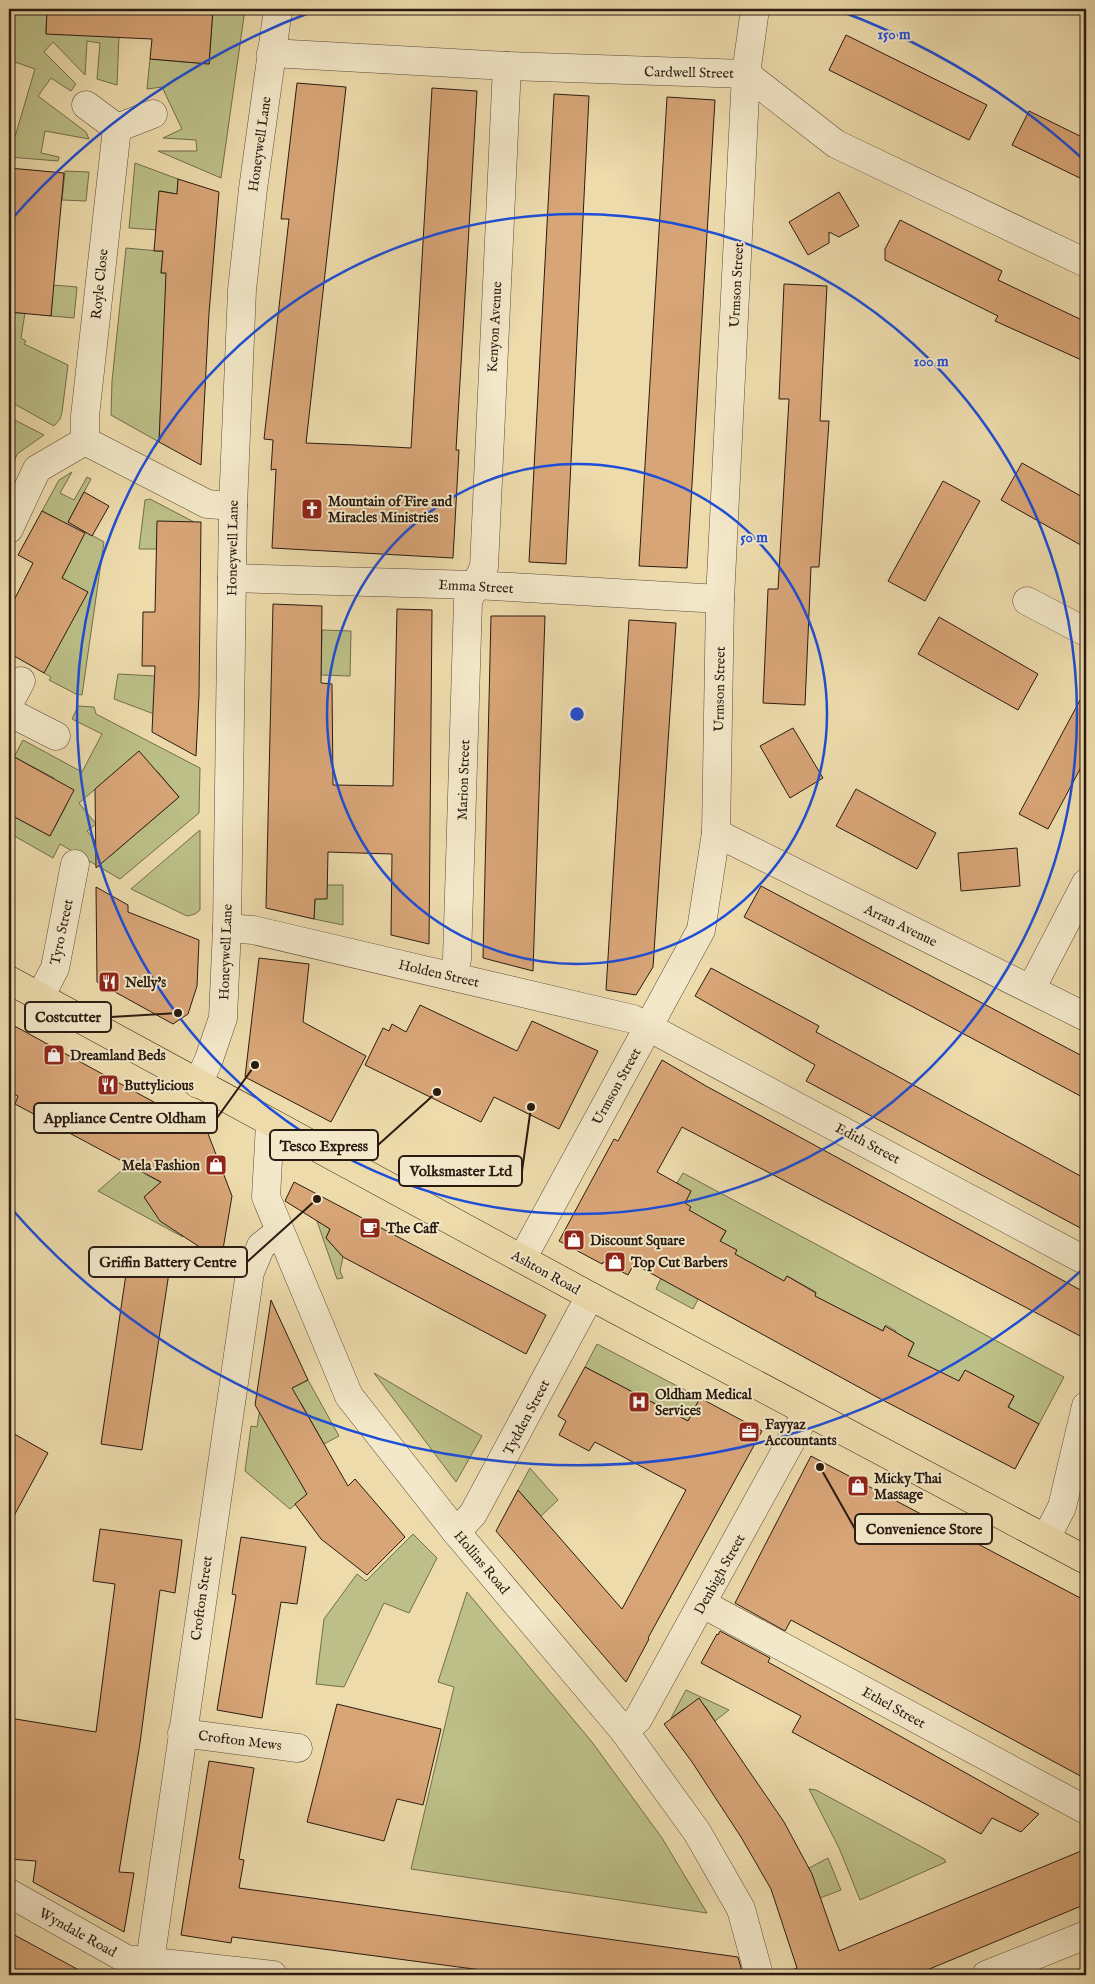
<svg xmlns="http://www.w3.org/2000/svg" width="1095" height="1984" font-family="'IM FELL English',serif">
	<rect width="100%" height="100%" fill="#eddbac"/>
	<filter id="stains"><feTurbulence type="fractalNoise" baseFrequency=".004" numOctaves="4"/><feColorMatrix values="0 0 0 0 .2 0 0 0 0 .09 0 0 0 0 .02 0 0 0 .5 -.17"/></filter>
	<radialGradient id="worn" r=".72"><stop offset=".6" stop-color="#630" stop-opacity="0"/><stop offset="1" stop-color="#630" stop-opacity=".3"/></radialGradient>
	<g fill="#bcbf87" stroke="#736d4c" fill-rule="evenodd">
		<path d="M9 9H47L46 33 119 36 117 85 97 79 100 43 87 41 85 75 53 42 44 52 76 84 71 91 51 78 38 96 86 132 89 139 45 131 41 153 59 157 58 161 9 157 35 69 9 60Z"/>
		<path d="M213 9H245L221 178 158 151H197L196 140 163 138 182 129 162 87 147 89 150 59 209 64Z"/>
		<path d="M135 163 178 179 177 194 160 191 173 231 129 228Z"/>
		<path d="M65 171 89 172 86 201 62 200Z"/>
		<path d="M126 248 169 252 162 262 161 273H167L159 442 111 415 112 381Z"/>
		<path d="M53 285 77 287 74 318 51 316Z"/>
		<path d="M9 312 25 313 21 338 26 341 24 344 68 365 62 412 60 419 54 426 9 401V376L14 366 9 363V348L13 340 9 338Z"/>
		<path d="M9 417 44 435 17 454 9 477Z"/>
		<path d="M72 472 60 493 74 500 87 477 91 479 68 522 104 542 82 695 76 694 49 680 51 677 44 673 62 578 77 548 59 539 66 524 42 511 59 480Z"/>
		<path d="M150 499 194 522 157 549H139L145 500Z"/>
		<path d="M322 630 351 631 350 676 321 675Z"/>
		<path d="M118 674 155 676 154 714 114 699Z"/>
		<path d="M78 706 94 707 96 714 200 768 199 813 120 879 60 844 53 858 9 833V814L50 836 67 804 46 793 54 778 14 757 23 740 82 772 102 734 72 719ZM130 759 158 772 179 797 109 857 87 831 96 824 79 803Z"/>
		<path d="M200 830V910L195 914 187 916 131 889Z"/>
		<path d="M327 885H343V925L314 919 315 899Z"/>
		<path d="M157 1156 147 1175 160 1182 169 1167 174 1171 144 1197C155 1214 165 1220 185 1223L183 1237 98 1191 129 1164Z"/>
		<path d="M683 1173 1064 1377 1039 1424 1008 1408 1014 1396 965 1371 958 1382 908 1356 914 1343 906 1338 899 1351 889 1345 896 1331 886 1325 883 1331 844 1311 810 1304 816 1292 787 1276 780 1288 764 1270 744 1260 741 1266 726 1245 693 1309 656 1289 661 1278 712 1257 726 1231 708 1221 699 1239 685 1203 691 1191 677 1183Z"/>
		<path d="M317 1221 330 1229 326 1238 343 1257 340 1271 343 1278 337 1279Z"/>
		<path d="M597 1344 700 1398 688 1421 585 1367Z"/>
		<path d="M374 1373 482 1436 456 1482Z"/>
		<path d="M308 1380 339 1436 324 1444 301 1403 266 1423 316 1488 290 1509 245 1471 251 1426 257 1427 260 1408 273 1397Z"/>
		<path d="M530 1468 558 1500 541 1516 518 1490Z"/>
		<path d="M413 1534 437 1558 409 1613 384 1603 344 1687 316 1684 324 1619 357 1574 366 1581Z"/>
		<path d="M467 1592 592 1742 662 1838 707 1913 411 1869 454 1687 438 1682Z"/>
		<path d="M686 1690 729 1710 715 1721 705 1706 691 1715 685 1708 671 1718Z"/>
		<path d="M809 1789 816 1790 944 1859 946 1862 860 1900 839 1848Z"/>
		<path d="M828 1858 841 1890 820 1898 809 1868Z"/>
	</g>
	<g fill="#d8a577" stroke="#2a1b11">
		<path d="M47 9H213L209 64 150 59 152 39 46 34Z"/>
		<path d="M846 35 987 105 969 140 829 70Z"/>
		<path d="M297 83 346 87 306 443 355 445 411 448 432 88 477 91 456 450H459L453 558 272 548 276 469 271 470 273 440 264 439 289 219H281Z"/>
		<path d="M554 94 589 96 566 564 529 562Z"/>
		<path d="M667 97 715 100 687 568 639 566Z"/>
		<path d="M1029 111 1086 139V181L1012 145Z"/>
		<path d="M9 168 64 173 51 316 9 312Z"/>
		<path d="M178 179 219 192 209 313 201 465 159 442 166 273H161L163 251H154L159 191 177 194Z"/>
		<path d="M839 192 859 226 839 237 829 232V243L808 255 789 222Z"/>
		<path d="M900 220 1002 271 998 280 1086 322V362L995 321 998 316 885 260V249Z"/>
		<path d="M784 284 827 286 820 421H829L819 567H811L805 705 763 703 768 589H778L789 399H779Z"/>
		<path d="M1022 463 1086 499V548L1001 500Z"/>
		<path d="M943 481 980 501 925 601 888 581Z"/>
		<path d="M84 492 109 506 92 536 68 522Z"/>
		<path d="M42 511 85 533 62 578 88 592 44 673 9 653V610L33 563 18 555Z"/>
		<path d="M157 521 201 522 199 695 196 756 152 732 155 666H142L143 612H155Z"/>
		<path d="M273 604 322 606 321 683 332 684 333 785 393 786 397 609 432 610 429 944 391 935 392 854 328 852 327 899H315L314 919 266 908Z"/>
		<path d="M491 616H545L533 971 483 958Z"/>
		<path d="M939 617 1038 674 1018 710 918 654Z"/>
		<path d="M629 620 676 623 653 967 636 995 606 990Z"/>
		<path d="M1086 689V758L1048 829 1019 814Z"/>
		<path d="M793 728 823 778 790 798 760 746Z"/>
		<path d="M139 751 179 797 96 868 95 789Z"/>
		<path d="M9 754 74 790 50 836 9 814Z"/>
		<path d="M856 789 936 833 917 869 836 826Z"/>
		<path d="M1017 848 1020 886 961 891 958 853Z"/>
		<path d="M761 886 1086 1058V1099L744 917Z"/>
		<path d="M96 887 128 905V912L199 940 197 986 188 1014 173 1024 97 982Z"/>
		<path d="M259 958 309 964 303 1022 366 1056 331 1122 245 1077Z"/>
		<path d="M711 968 819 1026 816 1032 1086 1179V1231L806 1081 815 1065 695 996Z"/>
		<path d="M420 1005 517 1051 532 1021 598 1051 559 1129 494 1097 481 1122 365 1065 383 1028 389 1031 392 1024 406 1032Z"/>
		<path d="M9 1023 207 1131 232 1196 221 1261 160 1221 144 1197 161 1182 15 1104 18 1096 9 1091Z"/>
		<path d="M662 1060 706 1086 1086 1293V1339L682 1127 657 1172 691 1191 685 1203 691 1207 689 1210 726 1231 720 1241 737 1250 735 1254 784 1281 787 1276 816 1293 815 1296 883 1331 885 1326 914 1343 908 1356 959 1381 965 1370 1014 1396 1008 1407 1039 1424 1015 1469 875 1396 634 1264 628 1275 603 1262 602 1264 559 1241 614 1139 618 1141Z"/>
		<path d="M294 1182 546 1315 526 1354 343 1257 326 1238 330 1229 285 1201Z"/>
		<path d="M130 1247 172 1253 142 1450 101 1444Z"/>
		<path d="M271 1300 308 1380 292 1388 348 1486 355 1479 405 1537 367 1575 321 1539 295 1504 307 1494 255 1405Z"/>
		<path d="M585 1367 688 1421 700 1398 762 1431 648 1638 649 1639 626 1682 496 1531 518 1490 622 1609 686 1490 595 1442 589 1451 559 1435 566 1421 558 1416Z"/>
		<path d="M9 1431 48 1453 9 1525Z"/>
		<path d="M811 1456 1086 1601V1779L791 1620 785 1631 735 1603Z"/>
		<path d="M100 1529 182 1540 175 1593 160 1590 140 1743 119 1872 134 1873 124 1932 33 1882 36 1861 9 1859V1718L96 1732 115 1584 93 1581Z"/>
		<path d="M241 1537 306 1547 297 1604 281 1602 262 1718 217 1710 236 1595 232 1594Z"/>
		<path d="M720 1631 770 1658 768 1662 1039 1814 1021 1832 992 1818 981 1834 792 1732 801 1716 701 1663 717 1634 718 1635Z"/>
		<path d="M699 1698 784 1822 812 1874 839 1951 1086 1849V1904L915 1975H782L797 1968 771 1889 741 1837 692 1762 664 1724Z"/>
		<path d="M337 1704 441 1729 423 1805 397 1799 384 1841 307 1822Z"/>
		<path d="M209 1761 254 1768 239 1859 244 1860 239 1888 738 1957 743 1975H519L232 1937 231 1943 181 1935Z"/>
		<path d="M9 1932 88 1975H9Z"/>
	</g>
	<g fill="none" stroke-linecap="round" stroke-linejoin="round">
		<g stroke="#5b4b38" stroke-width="29">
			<g id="minor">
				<path d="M271 53 507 66 746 74 836 144 1086 263"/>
				<path d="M86 105 117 128"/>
				<path d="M153 114 117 128 85 416V441L207 504 233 506"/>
				<path d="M9 529 37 469 85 441"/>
				<path d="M232 578 475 585 720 599"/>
				<path d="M1027 601 1086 632"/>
				<path d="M9 703 21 681"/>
				<path d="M9 712 56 736"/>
				<path d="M716 833 1086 1017"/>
				<path d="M227 928 253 930 633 1019 1086 1261"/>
				<path d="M453 975 457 959 468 601 484 567 507 66"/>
				<path d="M1031 989 1086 883"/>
				<path d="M40 997 55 968 75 864"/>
				<path d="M198 1084 209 1059 223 1018 227 928 233 506 242 290 253 189 278 9"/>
				<path d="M270 1124 266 1197 349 1396 456 1532 624 1731 697 1832 741 1909 759 1975"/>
				<path d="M522 1259 701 930 716 833 720 599 746 74 755 9"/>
				<path d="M456 1532 473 1514 590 1296"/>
				<path d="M1046 1538 1062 1507 1086 1406"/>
				<path d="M703 1604 1086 1810"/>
				<path d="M624 1731 638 1719 807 1412"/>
				<path d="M182 1733 298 1748"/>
				<path d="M9 1893 126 1959 273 1975"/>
				<path d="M148 1975 250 1272 261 1246 279 1232"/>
				<path d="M986 1975 1086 1935"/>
			</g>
		</g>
		<g stroke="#2a1b11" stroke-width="29">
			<path id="highway" d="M9 980 590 1296 1086 1560"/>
		</g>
		<use href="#minor" stroke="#f3e8c9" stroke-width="28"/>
		<use href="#highway" stroke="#eddbac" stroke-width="28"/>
	</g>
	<g fill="none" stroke="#1d4ed8" stroke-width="2.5">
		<circle cx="577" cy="714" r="250"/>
		<circle cx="577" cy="714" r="500"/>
		<path d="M1084 1268A751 751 0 0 1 10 1207M10 221A751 751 0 0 1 314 11M840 11A751 751 0 0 1 1084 160"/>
	</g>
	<defs>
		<g id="church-square" transform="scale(1.125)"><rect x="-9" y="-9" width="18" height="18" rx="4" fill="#8f2418" stroke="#f3e8c9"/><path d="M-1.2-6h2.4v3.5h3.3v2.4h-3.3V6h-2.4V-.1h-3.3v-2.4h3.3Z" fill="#fff"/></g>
		<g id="restaurant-square" transform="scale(1.125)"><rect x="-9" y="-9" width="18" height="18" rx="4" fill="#8f2418" stroke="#f3e8c9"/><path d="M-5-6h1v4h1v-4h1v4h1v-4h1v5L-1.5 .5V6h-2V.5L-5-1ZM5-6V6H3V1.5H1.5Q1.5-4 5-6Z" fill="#fff"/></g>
		<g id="shop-square" transform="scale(1.125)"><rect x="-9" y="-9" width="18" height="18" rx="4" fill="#8f2418" stroke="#f3e8c9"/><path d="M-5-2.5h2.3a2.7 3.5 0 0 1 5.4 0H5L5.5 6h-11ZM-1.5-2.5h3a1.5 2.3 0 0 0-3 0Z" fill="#fff"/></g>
		<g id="cafe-square" transform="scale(1.125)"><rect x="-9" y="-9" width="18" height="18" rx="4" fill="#8f2418" stroke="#f3e8c9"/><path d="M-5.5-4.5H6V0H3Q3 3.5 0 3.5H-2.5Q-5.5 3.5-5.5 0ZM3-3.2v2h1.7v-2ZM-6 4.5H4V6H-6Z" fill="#fff"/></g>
		<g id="hospital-square" transform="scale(1.125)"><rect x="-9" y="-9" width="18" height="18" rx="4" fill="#8f2418" stroke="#f3e8c9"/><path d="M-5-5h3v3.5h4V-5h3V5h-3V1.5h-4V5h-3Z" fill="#fff"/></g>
		<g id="office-square" transform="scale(1.125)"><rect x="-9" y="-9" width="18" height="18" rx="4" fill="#8f2418" stroke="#f3e8c9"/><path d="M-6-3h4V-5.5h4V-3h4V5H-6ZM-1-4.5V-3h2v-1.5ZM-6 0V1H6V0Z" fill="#fff"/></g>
	</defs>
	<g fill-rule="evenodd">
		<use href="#church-square" x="312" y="509"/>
		<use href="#restaurant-square" x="109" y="982"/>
		<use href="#shop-square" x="54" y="1055"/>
		<use href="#restaurant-square" x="108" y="1085"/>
		<use href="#shop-square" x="216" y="1165"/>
		<use href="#cafe-square" x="370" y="1228"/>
		<use href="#shop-square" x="574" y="1240"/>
		<use href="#shop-square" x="615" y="1262"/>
		<use href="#hospital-square" x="639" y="1402"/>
		<use href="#office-square" x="749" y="1432"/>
		<use href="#shop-square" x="858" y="1486"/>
	</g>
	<g text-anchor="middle" stroke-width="4" stroke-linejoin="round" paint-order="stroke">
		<g font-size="14" fill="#2a1b11" stroke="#f3e8c9">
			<text transform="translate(689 72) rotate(1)" y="5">Cardwell Street</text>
			<text transform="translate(259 144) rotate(-82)" y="5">Honeywell Lane</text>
			<text transform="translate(99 284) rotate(-84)" y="5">Royle Close</text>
			<text transform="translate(736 285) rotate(-87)" y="5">Urmson Street</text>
			<text transform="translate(494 327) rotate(-87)" y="5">Kenyon Avenue</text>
			<text transform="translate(232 548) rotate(-89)" y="5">Honeywell Lane</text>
			<text transform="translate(476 586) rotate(3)" y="5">Emma Street</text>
			<text transform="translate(719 689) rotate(-89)" y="5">Urmson Street</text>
			<text transform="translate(463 780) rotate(-88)" y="5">Marion Street</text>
			<text transform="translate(901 925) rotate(26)" y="5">Arran Avenue</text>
			<text transform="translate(61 932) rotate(-78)" y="5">Tyro Street</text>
			<text transform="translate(225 952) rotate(-88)" y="5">Honeywell Lane</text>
			<text transform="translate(439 973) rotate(13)" y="5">Holden Street</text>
			<text transform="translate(616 1086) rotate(-61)" y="5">Urmson Street</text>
			<text transform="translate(868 1143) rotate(28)" y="5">Edith Street</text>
			<text transform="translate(546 1272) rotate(29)" y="5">Ashton Road</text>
			<text transform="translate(526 1417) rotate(-62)" y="5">Tydden Street</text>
			<text transform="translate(482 1562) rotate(50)" y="5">Hollins Road</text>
			<text transform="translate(719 1574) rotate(-61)" y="5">Denbigh Street</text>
			<text transform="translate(201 1598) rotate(-82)" y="5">Crofton Street</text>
			<text transform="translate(894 1707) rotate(29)" y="5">Ethel Street</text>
			<text transform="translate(240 1740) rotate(7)" y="5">Crofton Mews</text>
			<text transform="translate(78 1932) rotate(29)" y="5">Wyndale Road</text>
		</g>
		<g font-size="14" font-weight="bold" fill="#2a1b11" stroke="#f3e8c9" text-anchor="start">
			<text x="328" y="506">Mountain of Fire and<tspan x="328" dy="16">Miracles Ministries</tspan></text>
			<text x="125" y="987">Nelly's</text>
			<text x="70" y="1060">Dreamland Beds</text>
			<text x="124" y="1090">Buttylicious</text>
			<text x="200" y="1170" text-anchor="end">Mela Fashion</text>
			<text x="386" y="1233">The Caff</text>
			<text x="590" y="1245">Discount Square</text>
			<text x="631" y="1267">Top Cut Barbers</text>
			<text x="655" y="1399">Oldham Medical<tspan x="655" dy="16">Services</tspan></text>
			<text x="765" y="1429">Fayyaz<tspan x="765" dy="16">Accountants</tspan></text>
			<text x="874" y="1483">Micky Thai<tspan x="874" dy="16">Massage</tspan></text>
		</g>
	</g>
	<circle cx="577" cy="714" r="8" fill="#1d4ed8" stroke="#f3e8c9" stroke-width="2.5"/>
	<g font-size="15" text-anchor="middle" font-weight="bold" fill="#1d4ed8" stroke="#f3e8c9" stroke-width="4" stroke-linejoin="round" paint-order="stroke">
		<text x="894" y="39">150 m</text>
		<text x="931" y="366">100 m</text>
		<text x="754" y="542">50 m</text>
	</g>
	<path fill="none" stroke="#2a1b11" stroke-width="2" d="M178 1013L111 1017M255 1065L217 1118M437 1092L378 1145M531 1107L522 1171M317 1199L247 1262M820 1467L855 1529"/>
	<g fill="#2a1b11" stroke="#f3e8c9" stroke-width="2">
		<circle cx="178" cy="1013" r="5"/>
		<circle cx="255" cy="1065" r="5"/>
		<circle cx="437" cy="1092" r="5"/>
		<circle cx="531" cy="1107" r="5"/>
		<circle cx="317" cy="1199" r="5"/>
		<circle cx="820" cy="1467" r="5"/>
	</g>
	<g fill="#f3e8c9" stroke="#2a1b11" stroke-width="2">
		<rect x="25" y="1002" width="86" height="30" rx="5"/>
		<rect x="34" y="1103" width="183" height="30" rx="5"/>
		<rect x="270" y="1130" width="108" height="30" rx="5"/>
		<rect x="399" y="1156" width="123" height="30" rx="5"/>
		<rect x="89" y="1247" width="158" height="30" rx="5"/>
		<rect x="855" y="1514" width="137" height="30" rx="5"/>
	</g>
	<g font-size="15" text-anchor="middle" font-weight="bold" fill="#2a1b11">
		<text x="68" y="1022">Costcutter</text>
		<text x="125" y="1123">Appliance Centre Oldham</text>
		<text x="324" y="1151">Tesco Express</text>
		<text x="461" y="1176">Volksmaster Ltd</text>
		<text x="168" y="1267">Griffin Battery Centre</text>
		<text x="924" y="1534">Convenience Store</text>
	</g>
	<rect width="1095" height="1984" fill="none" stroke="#eddbac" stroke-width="30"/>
	<rect x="10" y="10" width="1075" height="1964" fill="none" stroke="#2a1b11" stroke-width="2.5"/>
	<rect x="15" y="15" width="1065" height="1954" fill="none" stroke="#2a1b11"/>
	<rect width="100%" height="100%" filter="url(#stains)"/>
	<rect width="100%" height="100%" fill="url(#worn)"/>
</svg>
